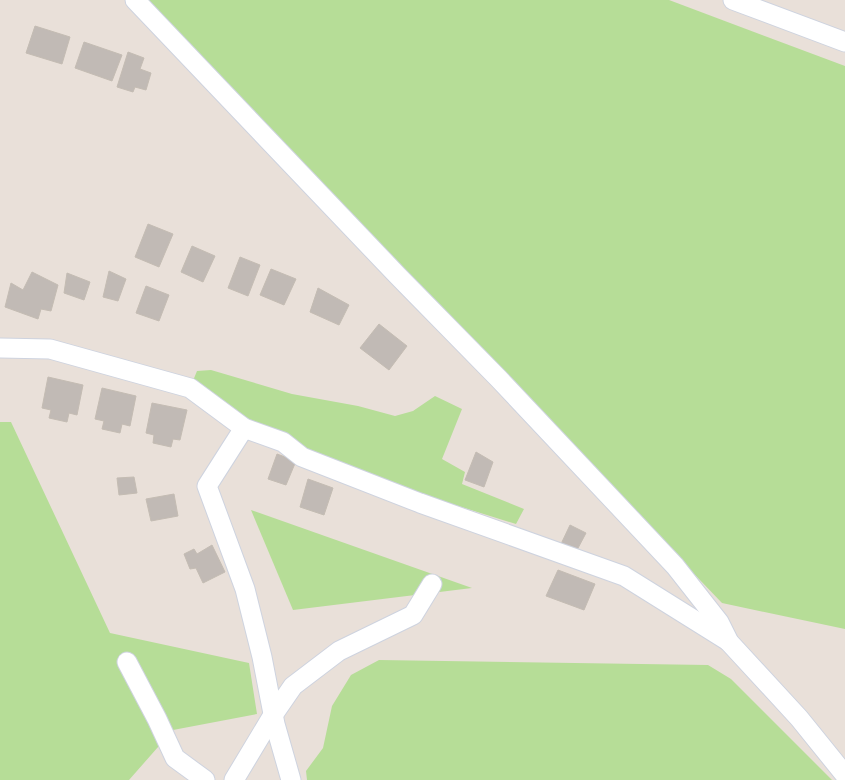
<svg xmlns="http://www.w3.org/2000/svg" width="845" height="780" font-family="Rubik,sans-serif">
	<rect width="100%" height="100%" fill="#e9e0d9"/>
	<g fill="#b6dd97">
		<path d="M143 0H669L845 66V629L722 603Z"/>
		<path d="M211 370 292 394 358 406 395 416 413 411 435 396 462 409 442 459 465 472 462 484 524 509 516 524 365 477 252 435 190 388 197 371Z"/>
		<path d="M0 422H11L110 633 249 663 257 714 173 730 129 780H0Z"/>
		<path d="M251 510 472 588 293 610Z"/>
		<path d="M379 660 708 665 731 679 832 780H307L306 771 323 748 332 706 351 675Z"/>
	</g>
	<g fill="#c1bab5" stroke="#c4bcb3">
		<path d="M35 26 70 37 62 64 26 53Z"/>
		<path d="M84 42 122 55 112 81 75 68Z"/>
		<path d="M128 52 144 58 140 69 151 73 146 90 135 87 133 92 117 87Z"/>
		<path d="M148 224 173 234 159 267 135 257Z"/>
		<path d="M192 246 215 256 203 282 181 272Z"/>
		<path d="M240 257 260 265 248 296 228 288Z"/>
		<path d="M271 269 296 279 284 305 260 295Z"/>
		<path d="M109 271 126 279 118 301 103 297Z"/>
		<path d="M32 272 58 285 51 311 41 309 38 319 5 307 11 283 23 290Z"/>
		<path d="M67 273 90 282 84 300 64 293Z"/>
		<path d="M146 286 169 295 159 321 136 313Z"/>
		<path d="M318 288 349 305 339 325 310 312Z"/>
		<path d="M379 324 407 346 389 370 360 348Z"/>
		<path d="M48 377 83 385 77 415 69 413 67 422 49 418 51 410 42 408Z"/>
		<path d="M102 388 136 396 130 426 122 424 120 433 102 429 104 421 95 419Z"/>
		<path d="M152 403 187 410 180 440 173 439 171 447 153 443 154 435 146 433Z"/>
		<path d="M476 452 493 462 484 487 465 480Z"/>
		<path d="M277 454 296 461 286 485 268 479Z"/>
		<path d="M134 477 137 493 119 495 117 478Z"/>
		<path d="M308 479 333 488 324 515 300 507Z"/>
		<path d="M174 494 178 516 151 521 146 499Z"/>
		<path d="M570 525 586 533 577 550 561 544Z"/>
		<path d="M212 545 225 572 203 583 196 568 190 569 184 554 194 549 197 554Z"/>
		<path d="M558 570 595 584 584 610 546 596Z"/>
	</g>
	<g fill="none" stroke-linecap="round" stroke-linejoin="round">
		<g stroke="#ced3df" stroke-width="21">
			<g id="minor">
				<path d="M135 0 397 275 499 379 675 566 719 622 729 642 799 718 845 775"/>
				<path d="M733 0 845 42"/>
				<path d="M0 348 50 349 190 388 244 428 283 442 302 457 420 503 624 576 728 641"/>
				<path d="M244 428 207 486 245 589 262 657 275 724 291 780"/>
				<path d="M127 662 157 719 175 758 205 780"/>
				<path d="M234 780 273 715 293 686 339 651 413 615 432 584"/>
			</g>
		</g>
		<use href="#minor" stroke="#fff" stroke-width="19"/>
	</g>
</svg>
